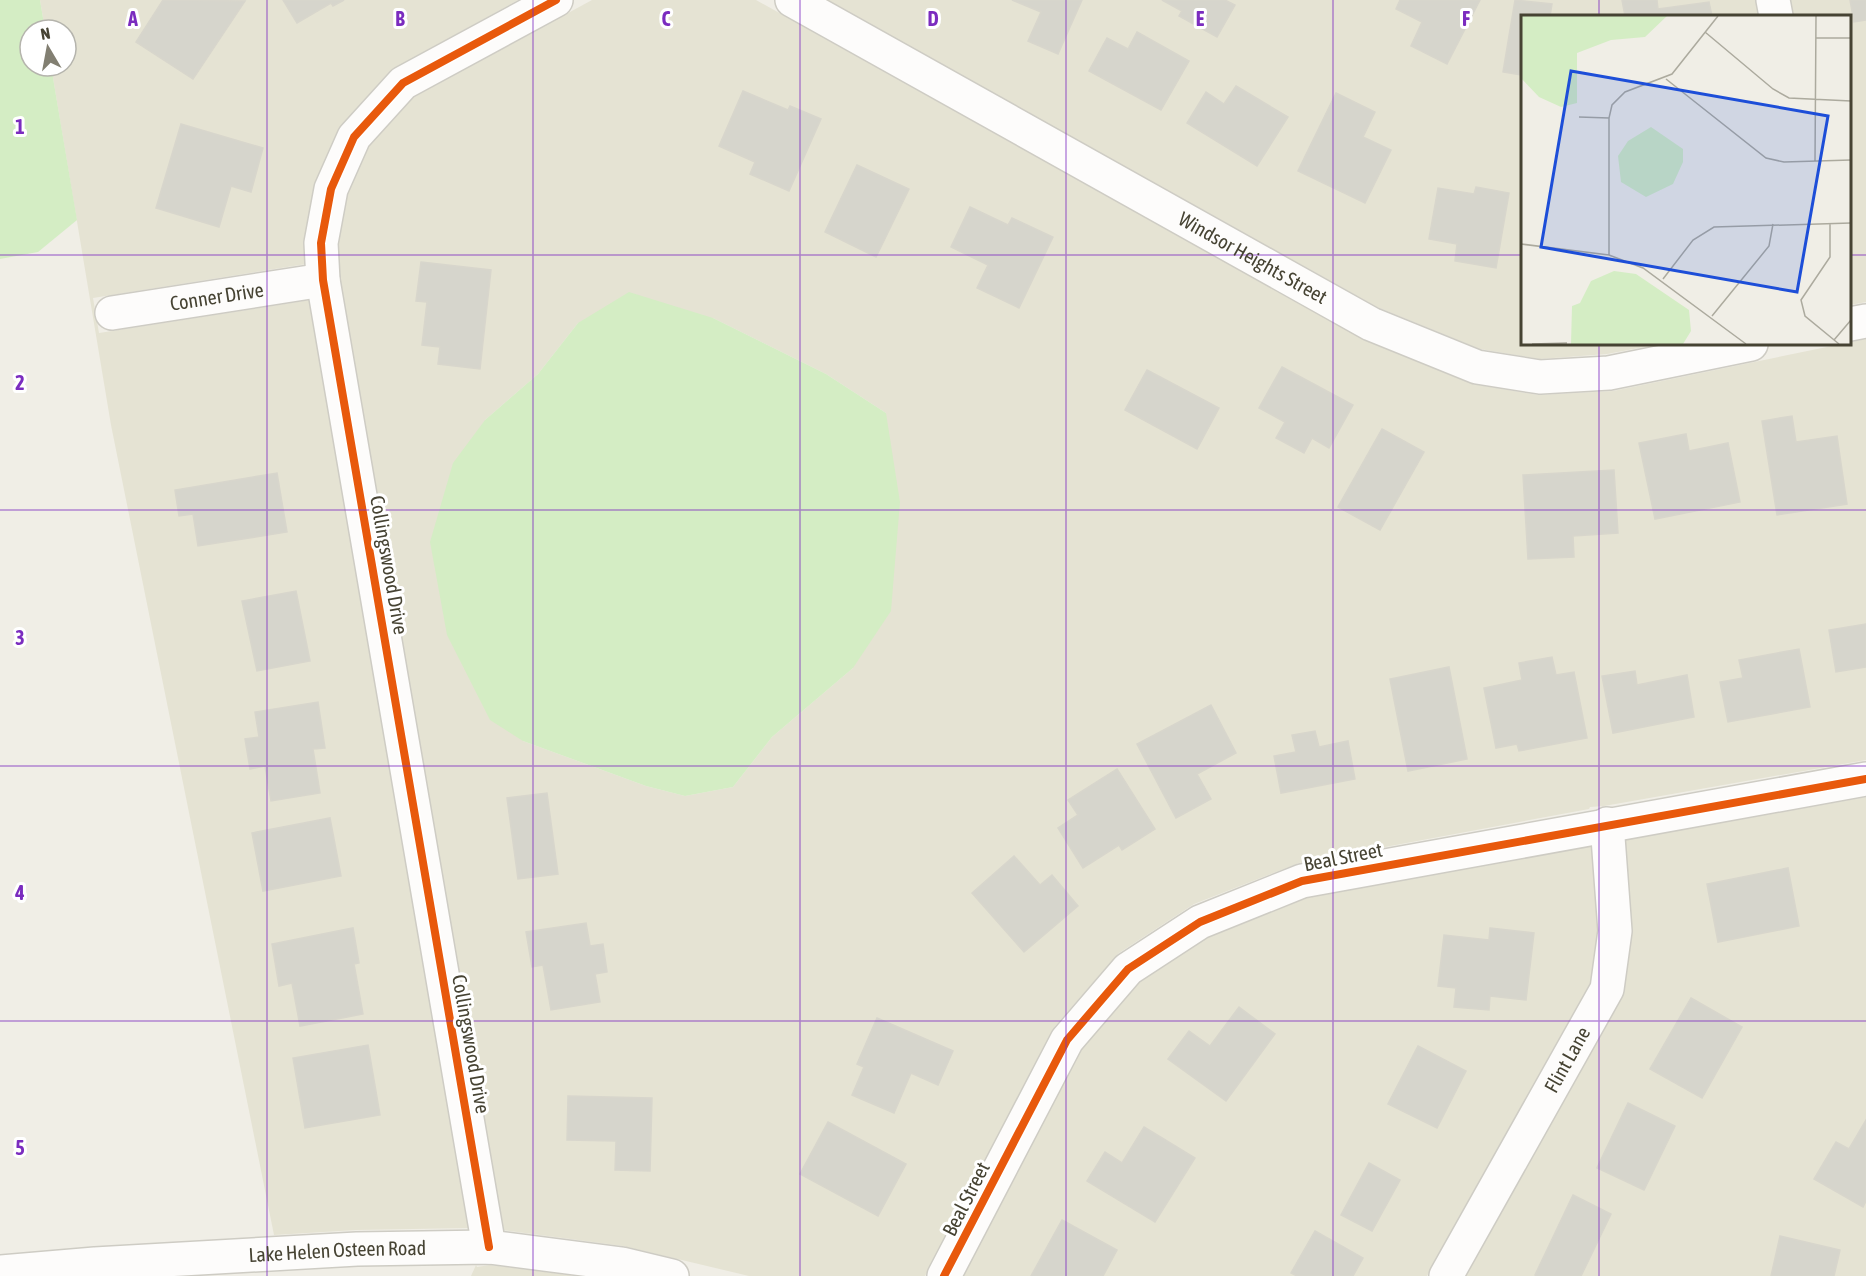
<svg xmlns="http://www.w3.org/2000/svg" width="1866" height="1276" font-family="'Asap Condensed',sans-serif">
	<rect width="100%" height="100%" fill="#f0eee6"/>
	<g fill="#e5e3d3" fill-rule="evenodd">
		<path d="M40 0H518L391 70 339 128 315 185 306 264 93 298 99 333 310 300 470 1228 356 1230 274 1235 111 425 51 66H66V30H45Z"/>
		<path d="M592 0H756L1364 340 1472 384 1538 395 1613 391 1866 339V760L1604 806 1590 807 1589 809 1299 863 1194 904 1119 953 1055 1026 925 1276H749L623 1246 502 1230 339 278 338 246 347 196 367 148 412 98ZM713 318 826 374 886 413 853 668 772 737 733 787 685 796 646 786 523 741 485 420 538 374 578 323Z"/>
		<path d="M827 0H1756L1759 16H1522V344H1660L1607 354 1540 359 1480 349 1377 307Z"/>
		<path d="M1789 0H1866V302L1850 305V16H1792Z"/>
		<path d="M1866 797V1276H1466L1621 999 1631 931 1624 840Z"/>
		<path d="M1592 845 1599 930 1591 982 1427 1276H963L1080 1051 1138 983 1207 938 1307 898Z"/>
		<path d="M476 1265 477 1267 490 1265 576 1276H471Z"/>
	</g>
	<g fill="#d4edc4">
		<path d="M0 0H40L45 30H30V66H51L77 220 38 252 0 259Z"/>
		<path d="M629 292 713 318 826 374 886 413 900 502 891 611 853 668 772 737 733 787 685 796 646 786 523 741 490 720 447 635 430 542 453 463 485 420 538 374 578 323Z"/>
	</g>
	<g fill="#d6d5cc" stroke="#d8d6cc" stroke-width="1.5">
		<path d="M163 0 245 1 193 79 136 42Z"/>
		<path d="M283 0H344L333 6 331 3 297 23Z"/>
		<path d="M1012 0H1082L1058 54 1028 41 1041 12Z"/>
		<path d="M1162 0H1225L1235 5 1217 37 1179 16 1182 11Z"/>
		<path d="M1400 0H1480L1447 64 1411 46 1422 22 1396 9Z"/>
		<path d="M1515 0 1552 4 1550 16H1522V75L1503 72Z"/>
		<path d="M1622 0H1657L1658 9 1709 2 1712 16H1625Z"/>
		<path d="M1850 0H1866V20L1854 22Z"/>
		<path d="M1137 32 1189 61 1161 110 1089 71 1107 38 1128 49Z"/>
		<path d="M1236 86 1288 117 1257 166 1187 123 1206 92 1224 104Z"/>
		<path d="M743 91 788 110 790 106 821 119 789 191 750 174 755 162 719 146Z"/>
		<path d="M1336 93 1375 112 1363 137 1391 150 1365 203 1298 171Z"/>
		<path d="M181 124 263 148 251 192 231 186 219 227 156 208Z"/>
		<path d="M857 165 909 189 876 257 825 232Z"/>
		<path d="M1476 187 1509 193 1496 268 1455 261 1457 244 1429 239 1438 188 1474 194Z"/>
		<path d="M970 207 1008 225 1012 218 1053 237 1019 308 977 288 988 265 951 247Z"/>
		<path d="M421 262 491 270 480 369 438 364 440 347 422 345 427 302 416 301Z"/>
		<path d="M1282 367 1353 405 1329 448 1312 438 1304 453 1276 438 1285 422 1259 408Z"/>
		<path d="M1147 370 1219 408 1197 449 1125 410Z"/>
		<path d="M1792 416 1796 442 1837 436 1847 504 1777 515 1762 421Z"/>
		<path d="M1382 429 1424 452 1380 530 1338 507Z"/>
		<path d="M1686 434 1689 451 1728 443 1740 502 1655 519 1639 443Z"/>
		<path d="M1614 470 1618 533 1573 536 1574 557 1528 559 1523 475Z"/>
		<path d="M277 473 287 532 198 546 193 514 179 516 175 490Z"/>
		<path d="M296 591 310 661 257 671 242 601Z"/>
		<path d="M1866 624V667L1836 672 1829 630Z"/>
		<path d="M1799 649 1810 707 1728 722 1720 682 1743 678 1739 660Z"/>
		<path d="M1552 657 1556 675 1574 672 1587 738 1519 751 1517 744 1496 748 1484 688 1522 680 1519 663Z"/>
		<path d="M1449 667 1467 759 1408 771 1390 679Z"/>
		<path d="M1635 671 1637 685 1687 675 1694 717 1613 733 1602 676Z"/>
		<path d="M318 702 325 748 313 749 320 793 271 801 265 766 250 769 245 739 259 737 255 712Z"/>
		<path d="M1211 705 1236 753 1197 774 1211 799 1176 818 1137 744Z"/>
		<path d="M1315 731 1319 747 1348 741 1355 779 1281 793 1274 756 1296 752 1292 735Z"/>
		<path d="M1117 769 1155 829 1122 850 1119 845 1083 868 1058 828 1078 815 1068 800Z"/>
		<path d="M547 793 558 874 518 879 507 798Z"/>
		<path d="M330 818 341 876 263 891 252 833Z"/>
		<path d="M1014 856 1040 885 1052 875 1078 906 1024 952 972 893Z"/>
		<path d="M1788 868 1799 926 1718 942 1707 884Z"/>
		<path d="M586 923 590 946 603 944 607 972 595 974 600 1002 551 1010 543 965 532 967 526 932Z"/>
		<path d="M353 928 359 963 354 964 363 1014 300 1026 292 983 279 986 272 944Z"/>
		<path d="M1490 928 1534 933 1526 1000 1490 996 1489 1010 1454 1007 1456 988 1438 986 1444 935 1489 940Z"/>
		<path d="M1691 998 1742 1027 1702 1098 1650 1069Z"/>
		<path d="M1239 1007 1275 1034 1226 1101 1168 1059 1189 1031 1210 1046Z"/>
		<path d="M877 1018 953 1051 938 1085 911 1073 894 1113 852 1095 864 1067 857 1064Z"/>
		<path d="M368 1045 380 1115 305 1128 293 1058Z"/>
		<path d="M1418 1046 1466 1071 1437 1128 1388 1104Z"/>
		<path d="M568 1096 652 1098 650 1171 615 1170 616 1141 567 1140Z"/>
		<path d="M1628 1103 1675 1126 1644 1190 1597 1168Z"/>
		<path d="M1866 1120V1201L1863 1207 1814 1179 1836 1142 1849 1149Z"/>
		<path d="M828 1122 906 1164 878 1216 800 1174Z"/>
		<path d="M1144 1127 1195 1158 1155 1222 1087 1181 1105 1152 1122 1163Z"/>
		<path d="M1369 1163 1400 1180 1372 1231 1341 1215Z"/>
		<path d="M1573 1195 1611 1214 1581 1276H1537L1535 1275Z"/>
		<path d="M1062 1220 1117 1250 1103 1276H1031Z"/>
		<path d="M1315 1231 1363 1258 1353 1276H1297L1291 1273Z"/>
		<path d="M1780 1236 1840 1250 1834 1276H1771Z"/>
	</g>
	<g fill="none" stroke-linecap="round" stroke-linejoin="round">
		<g stroke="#ceccc4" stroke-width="36">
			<g id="minor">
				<path id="s1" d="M792 0 1371 324 1477 367 1540 377 1609 373 1751 344"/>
				<path d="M1773 0 1776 16"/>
				<path id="s2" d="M112 313 323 280"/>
				<path d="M1850 324 1866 321"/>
				<path d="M489 1247 323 280 321 243 331 189 354 137 403 83 556 0"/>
				<path id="s3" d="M0 1272 95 1264 357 1249 489 1247 622 1264 672 1276"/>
				<path d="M944 1276 1067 1040 1128 969 1200 922 1302 881 1866 779"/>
				<path id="s4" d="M1446 1276 1607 989 1615 931 1607 824"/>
			</g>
		</g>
		<use href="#minor" stroke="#fdfcfb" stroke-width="33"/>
		<g stroke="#fff" stroke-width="11">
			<g id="cycleway">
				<path d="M489 1247 323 280 321 243 331 189 354 137 403 83 556 0"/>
				<path d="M944 1276 1067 1040 1128 969 1200 922 1302 881 1866 779"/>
			</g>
		</g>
		<use href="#cycleway" stroke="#e8590c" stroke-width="8"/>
	</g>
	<path fill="none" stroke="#7b2cbf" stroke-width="1.5" stroke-opacity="0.55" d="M267 0V1276M533 0V1276M800 0V1276M1066 0V1276M1333 0V1276M1599 0V16M0 255H1522M1850 255H1866M1599 344V1276M0 510H1866M0 766H1866M0 1021H1866"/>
	<g text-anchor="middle" stroke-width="6" stroke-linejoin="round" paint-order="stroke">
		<g font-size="20" fill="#464333" stroke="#fff">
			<text dy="7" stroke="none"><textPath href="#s1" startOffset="528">Windsor Heights Street</textPath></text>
			<text dy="7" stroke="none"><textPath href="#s2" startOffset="106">Conner Drive</textPath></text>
			<text transform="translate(389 565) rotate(80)" y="7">Collingswood Drive</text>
			<text transform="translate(1343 857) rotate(-11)" y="7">Beal Street</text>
			<text transform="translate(471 1044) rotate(80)" y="7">Collingswood Drive</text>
			<text dy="7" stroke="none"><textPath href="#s4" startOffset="248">Flint Lane</textPath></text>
			<text transform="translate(966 1199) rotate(-63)" y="7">Beal Street</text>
			<text dy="7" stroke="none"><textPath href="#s3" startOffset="338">Lake Helen Osteen Road</textPath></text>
		</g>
	</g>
	<g transform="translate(1521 15)">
		<rect width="330" height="330" fill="#f0eee6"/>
		<path d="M0 1H146L124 22 90 25 56 38V88L40 92 18 82 0 63ZM130 112 162 134V147L152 169 125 182 100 167 97 141 107 126ZM93 256 115 259 168 295 170 316 162 329H50L51 291 59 288 70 266Z" fill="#d4edc4"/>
		<path fill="none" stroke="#acaa9e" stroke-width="1.5" d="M184 17 252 74 268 83 330 86M295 23H330M145 64 245 143 263 147 330 145M58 102 88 103M294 146 295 1M309 209V242L280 285 284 301 318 329M0 229 88 240 122 253 225 329M88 240V103L91 90 104 77 151 59 197 1M142 264 172 225 193 212 330 208M191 301 248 231 252 209M313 325 330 305M11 329 46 328"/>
		<path fill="#1d4ed8" fill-opacity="0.15" stroke="#1d4ed8" stroke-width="3" d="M50 56 307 101 276 277 20 232Z"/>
		<rect width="330" height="330" fill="none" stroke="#464333" stroke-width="3"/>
	</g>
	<g font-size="20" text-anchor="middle" font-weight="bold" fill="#7b2cbf" stroke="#fff" stroke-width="6" stroke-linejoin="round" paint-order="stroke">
		<text x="133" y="26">A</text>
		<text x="400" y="26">B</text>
		<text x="666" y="26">C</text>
		<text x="933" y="26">D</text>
		<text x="1200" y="26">E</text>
		<text x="1466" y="26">F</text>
		<text x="20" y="134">1</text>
		<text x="20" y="390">2</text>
		<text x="20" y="645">3</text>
		<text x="20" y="900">4</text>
		<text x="20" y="1155">5</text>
	</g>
	<g transform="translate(48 48) rotate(350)"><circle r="28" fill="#ffffff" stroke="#b5b4ad" stroke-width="1.5"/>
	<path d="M0-4.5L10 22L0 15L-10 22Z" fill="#827f72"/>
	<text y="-9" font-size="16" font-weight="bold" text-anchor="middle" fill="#464333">N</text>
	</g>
</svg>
